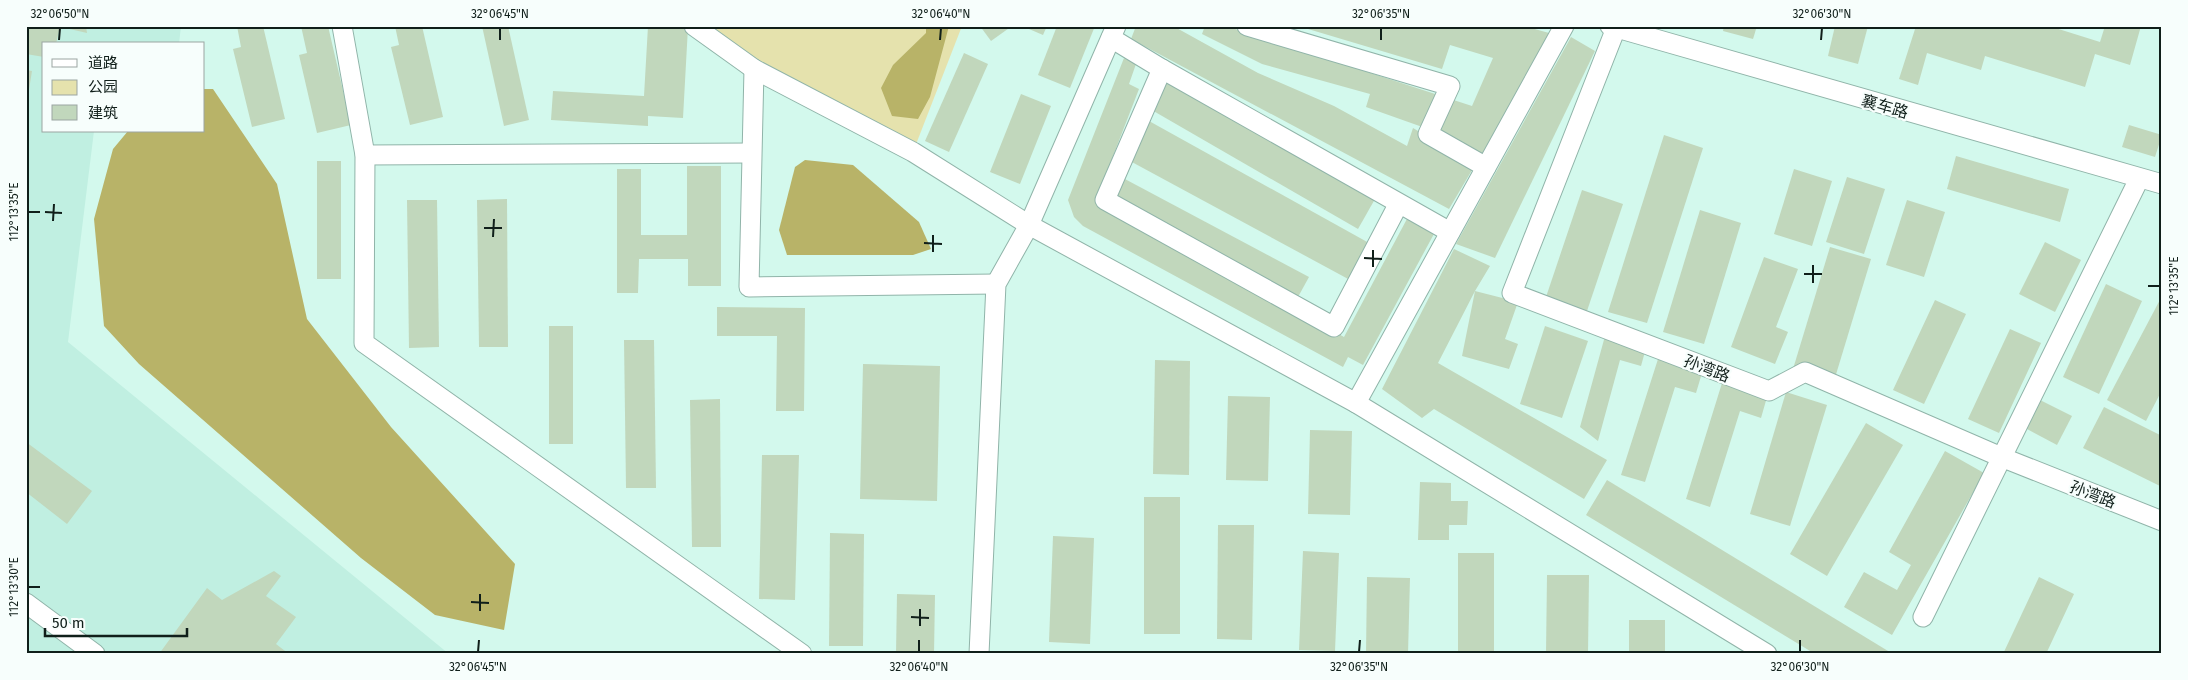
<svg xmlns="http://www.w3.org/2000/svg" width="2188" height="680" font-family="'Fira Sans','Noto Sans SC',sans-serif">
	<rect width="100%" height="100%" fill="#d3f9ed"/>
	<path fill="#c0efe1" d="M26 26H181L179 44H44V131H94L68 342 449 654H26Z"/>
	<path fill="#e5e2ad" d="M694 26H962L913 152Z"/>
	<g fill="#b8b368">
		<path d="M926 26H949L930 97 918 119 892 116 881 88 893 65 926 33Z"/>
		<path d="M204 89H213L277 184 307 319 391 427 515 564 504 630 435 615 361 558 139 364 104 326 94 219 113 149 128 131H204Z"/>
		<path d="M805 160 853 165 919 222 931 249 913 255H787L779 230 795 167Z"/>
	</g>
	<g fill="#c1d7bc">
		<path d="M26 26H60L56 44H44V57L26 54Z"/>
		<path d="M61 26H86L87 33 61 27Z"/>
		<path d="M237 26H263L285 119 252 127 233 49 241 47Z"/>
		<path d="M301 26H328L351 125 317 133 299 55 307 53Z"/>
		<path d="M395 26H422L443 117 410 125 391 47 399 45Z"/>
		<path d="M482 26H508L529 120 504 126Z"/>
		<path d="M648 26 688 27 683 118 648 116V126L551 120 553 91 644 96Z"/>
		<path d="M980 26H1012L991 41Z"/>
		<path d="M1022 26H1047L1043 35Z"/>
		<path d="M1057 26H1095L1070 88 1038 75Z"/>
		<path d="M1136 26H1173L1258 73 1334 106 1407 146 1413 128 1475 165 1449 209 1131 39Z"/>
		<path d="M1205 26H1226L1472 106 1493 58 1450 45 1442 69 1298 26H1524L1549 33 1479 160 1428 129 1366 107 1370 94 1262 64 1202 34Z"/>
		<path d="M1724 26H1757L1753 39 1723 31Z"/>
		<path d="M1835 26H1868L1858 64 1828 56Z"/>
		<path d="M1916 26H2049L2100 42 2105 26H2141L2130 65 2095 54 2085 87 1985 56 1981 70 1927 53 1918 85 1899 79Z"/>
		<path d="M1571 37 1595 51 1495 258 1456 244Z"/>
		<path d="M964 53 988 64 949 152 925 141Z"/>
		<path d="M1124 58 1136 64 1129 84 1139 89 1096 200 1344 337 1408 217 1435 232 1363 365 1348 357 1343 367 1083 226 1074 217 1068 200Z"/>
		<path d="M26 70 32 71 27 102H26Z"/>
		<path d="M1168 79 1375 199 1358 229 1150 109Z"/>
		<path d="M1021 94 1051 106 1020 184 990 172Z"/>
		<path d="M1149 121 1369 243 1350 280 1130 161Z"/>
		<path d="M2129 125 2162 135 2155 157 2122 147Z"/>
		<path d="M1664 135 1703 148 1647 323 1608 312Z"/>
		<path d="M1956 156 2069 189 2060 222 1947 189Z"/>
		<rect x="317" y="161" width="24" height="118"/>
		<path d="M687 166H721V286H688V259H639L638 293H617V169H641V235H687Z"/>
		<path d="M1794 169 1832 181 1812 246 1774 234Z"/>
		<path d="M1847 177 1885 189 1864 254 1826 242Z"/>
		<path d="M1123 178 1309 277 1298 297 1113 198Z"/>
		<path d="M1582 190 1623 204 1587 311 1546 297Z"/>
		<path d="M507 199 508 347H479L477 200Z"/>
		<path d="M407 200H437L439 347 409 348Z"/>
		<path d="M1907 200 1945 212 1924 277 1886 265Z"/>
		<path d="M1700 210 1741 223 1704 344 1663 332Z"/>
		<path d="M2045 242 2081 260 2055 312 2019 294Z"/>
		<path d="M1830 247 1871 259 1834 381 1793 369Z"/>
		<path d="M1454 249 1490 266 1475 291 1518 302 1505 339 1518 344 1509 369 1462 356 1475 291 1438 363 1607 460 1584 499 1434 409 1422 418 1382 389Z"/>
		<path d="M1764 257 1798 269 1776 327 1788 332 1775 364 1731 347Z"/>
		<path d="M2106 284 2142 301 2099 394 2063 377Z"/>
		<path d="M2162 296V390L2146 421 2107 400Z"/>
		<path d="M1935 300 1966 314 1924 404 1893 390Z"/>
		<path d="M717 307 805 308 804 411H776L777 336H717Z"/>
		<rect x="549" y="326" width="24" height="118"/>
		<path d="M1545 326 1588 341 1562 418 1520 404Z"/>
		<path d="M2010 329 2041 343 1999 433 1968 419Z"/>
		<path d="M1605 336 1646 348 1641 366 1620 360 1598 441 1580 427Z"/>
		<path d="M624 340H654L656 488H626Z"/>
		<path d="M1658 359 1702 373 1696 393 1675 387 1645 482 1621 475Z"/>
		<path d="M1155 360 1190 361 1189 475 1153 474Z"/>
		<path d="M863 364 940 366 937 501 860 499Z"/>
		<path d="M1722 383 1767 397 1761 418 1740 411 1710 507 1686 499Z"/>
		<path d="M1786 392 1827 405 1790 526 1750 514Z"/>
		<path d="M1228 396 1270 397 1268 481 1226 480Z"/>
		<path d="M720 399 721 547H692L690 400Z"/>
		<path d="M2040 400 2072 416 2057 445 2025 428Z"/>
		<path d="M2104 407 2162 436V487L2083 448Z"/>
		<path d="M1866 423 1903 445 1827 576 1790 554Z"/>
		<path d="M1310 430 1352 431 1350 515 1308 514Z"/>
		<path d="M26 442 92 491 67 524 26 492Z"/>
		<path d="M1945 451 1984 473 1892 635 1844 607 1864 572 1897 590 1911 565 1889 552Z"/>
		<path d="M762 455H799L795 600 759 599Z"/>
		<path d="M1607 480 1893 654H1815L1586 515Z"/>
		<path d="M1420 482 1451 483V501H1468L1467 525H1449V540H1418Z"/>
		<rect x="1144" y="497" width="36" height="137"/>
		<path d="M1218 525H1254L1252 640 1217 639Z"/>
		<path d="M830 533 864 534 863 646H829Z"/>
		<path d="M1053 536 1094 538 1090 644 1049 642Z"/>
		<path d="M1303 551 1339 553 1335 651 1299 650Z"/>
		<rect x="1458" y="553" width="36" height="101"/>
		<path d="M274 571 281 576 266 596 296 617 276 644 289 654H159L207 588 222 600Z"/>
		<path d="M1547 575H1589L1588 654H1546Z"/>
		<path d="M1367 577 1410 578 1408 654H1366Z"/>
		<path d="M2039 577 2074 594 2046 654H2003Z"/>
		<path d="M897 594 935 595 934 654H896Z"/>
		<rect x="1629" y="620" width="36" height="34"/>
	</g>
	<g fill="none" stroke-linecap="round" stroke-linejoin="round">
		<g stroke="#90b4a9" stroke-width="21">
			<g id="minor">
				<path d="M342 26 365 155 364 343 802 654"/>
				<path d="M694 26 754 69 913 152 1029 225 1356 403 1767 654"/>
				<path d="M1247 26 1450 86 1428 134 1486 167"/>
				<path d="M1610 26 2162 184"/>
				<path d="M1616 28 1512 293 1769 391 1805 372 2001 457 2162 521"/>
				<path d="M1111 38 1162 69 1450 232"/>
				<path d="M754 69 749 287 996 284"/>
				<path d="M1162 69 1105 200 1334 327 1398 205"/>
				<path d="M365 155 751 153"/>
				<path d="M1356 403 1564 26"/>
				<path d="M26 603 95 654"/>
				<path d="M1923 617 2139 179"/>
				<path d="M979 654 996 284 1029 225 1116 26"/>
			</g>
		</g>
		<use href="#minor" stroke="#fff" stroke-width="19"/>
	</g>
	<path fill="none" stroke="#101f1a" stroke-width="2" d="M59 40 60 28M500 40V28M940 40 941 28M1381 40V28M1821 40 1822 28M28 212H40M45 212 62 213M53 221 54 204M484 228H502M493 237 494 219M924 243 942 244M933 252V235M1364 258 1382 259M1373 267V250M1804 274H1822M1813 283V265M2148 286H2160M28 587H40M471 602 489 603M480 611V594M911 617 929 618M920 626V609M478 652 479 640M919 652V640M1359 652 1360 640M1800 652V640"/>
	<g text-anchor="middle" stroke-width="4.5" stroke-linejoin="round" paint-order="stroke">
		<g font-size="16" fill="#101f1a" stroke="#f7fefc">
			<text transform="translate(1885 106) rotate(16)" y="6">襄车路</text>
			<text transform="translate(1707 368) rotate(21)" y="6">孙湾路</text>
			<text transform="translate(2093 494) rotate(21)" y="6">孙湾路</text>
		</g>
	</g>
	<rect width="2188" height="680" fill="none" stroke="#f7fefc" stroke-width="55"/>
	<rect x="42" y="42" width="162" height="90" fill="#f7fefc" stroke="#9ba5a2"/>
	<rect x="52" y="59" width="25" height="8" fill="#ffffff" stroke="#9ba5a2"/>
	<text x="88" y="68" font-size="15" fill="#101f1a">道路</text>
	<rect x="52" y="80" width="25" height="15" fill="#e5e2ad" stroke="#9ba5a2"/>
	<text x="88" y="92" font-size="15" fill="#101f1a">公园</text>
	<rect x="52" y="105" width="25" height="15" fill="#c1d7bc" stroke="#9ba5a2"/>
	<text x="88" y="118" font-size="15" fill="#101f1a">建筑</text>
	<path d="M45 628v8h142v-8" fill="none" stroke="#101f1a" stroke-width="2.5"/>
	<text x="52" y="628" font-size="15" fill="#101f1a" stroke="#f7fefc" stroke-width="4" paint-order="stroke">50 m</text>
	<rect x="28" y="28" width="2132" height="624" fill="none" stroke="#101f1a" stroke-width="2"/>
	<g font-size="12" text-anchor="middle" fill="#101f1a">
		<text x="60" y="18">32°06'50"N</text>
		<text x="500" y="18">32°06'45"N</text>
		<text x="941" y="18">32°06'40"N</text>
		<text x="1381" y="18">32°06'35"N</text>
		<text x="1822" y="18">32°06'30"N</text>
		<text transform="translate(14 212) rotate(-90)" y="4">112°13'35"E</text>
		<text transform="translate(2174 286) rotate(-90)" y="4">112°13'35"E</text>
		<text transform="translate(14 587) rotate(-90)" y="4">112°13'30"E</text>
		<text x="478" y="671">32°06'45"N</text>
		<text x="919" y="671">32°06'40"N</text>
		<text x="1359" y="671">32°06'35"N</text>
		<text x="1800" y="671">32°06'30"N</text>
	</g>
</svg>
